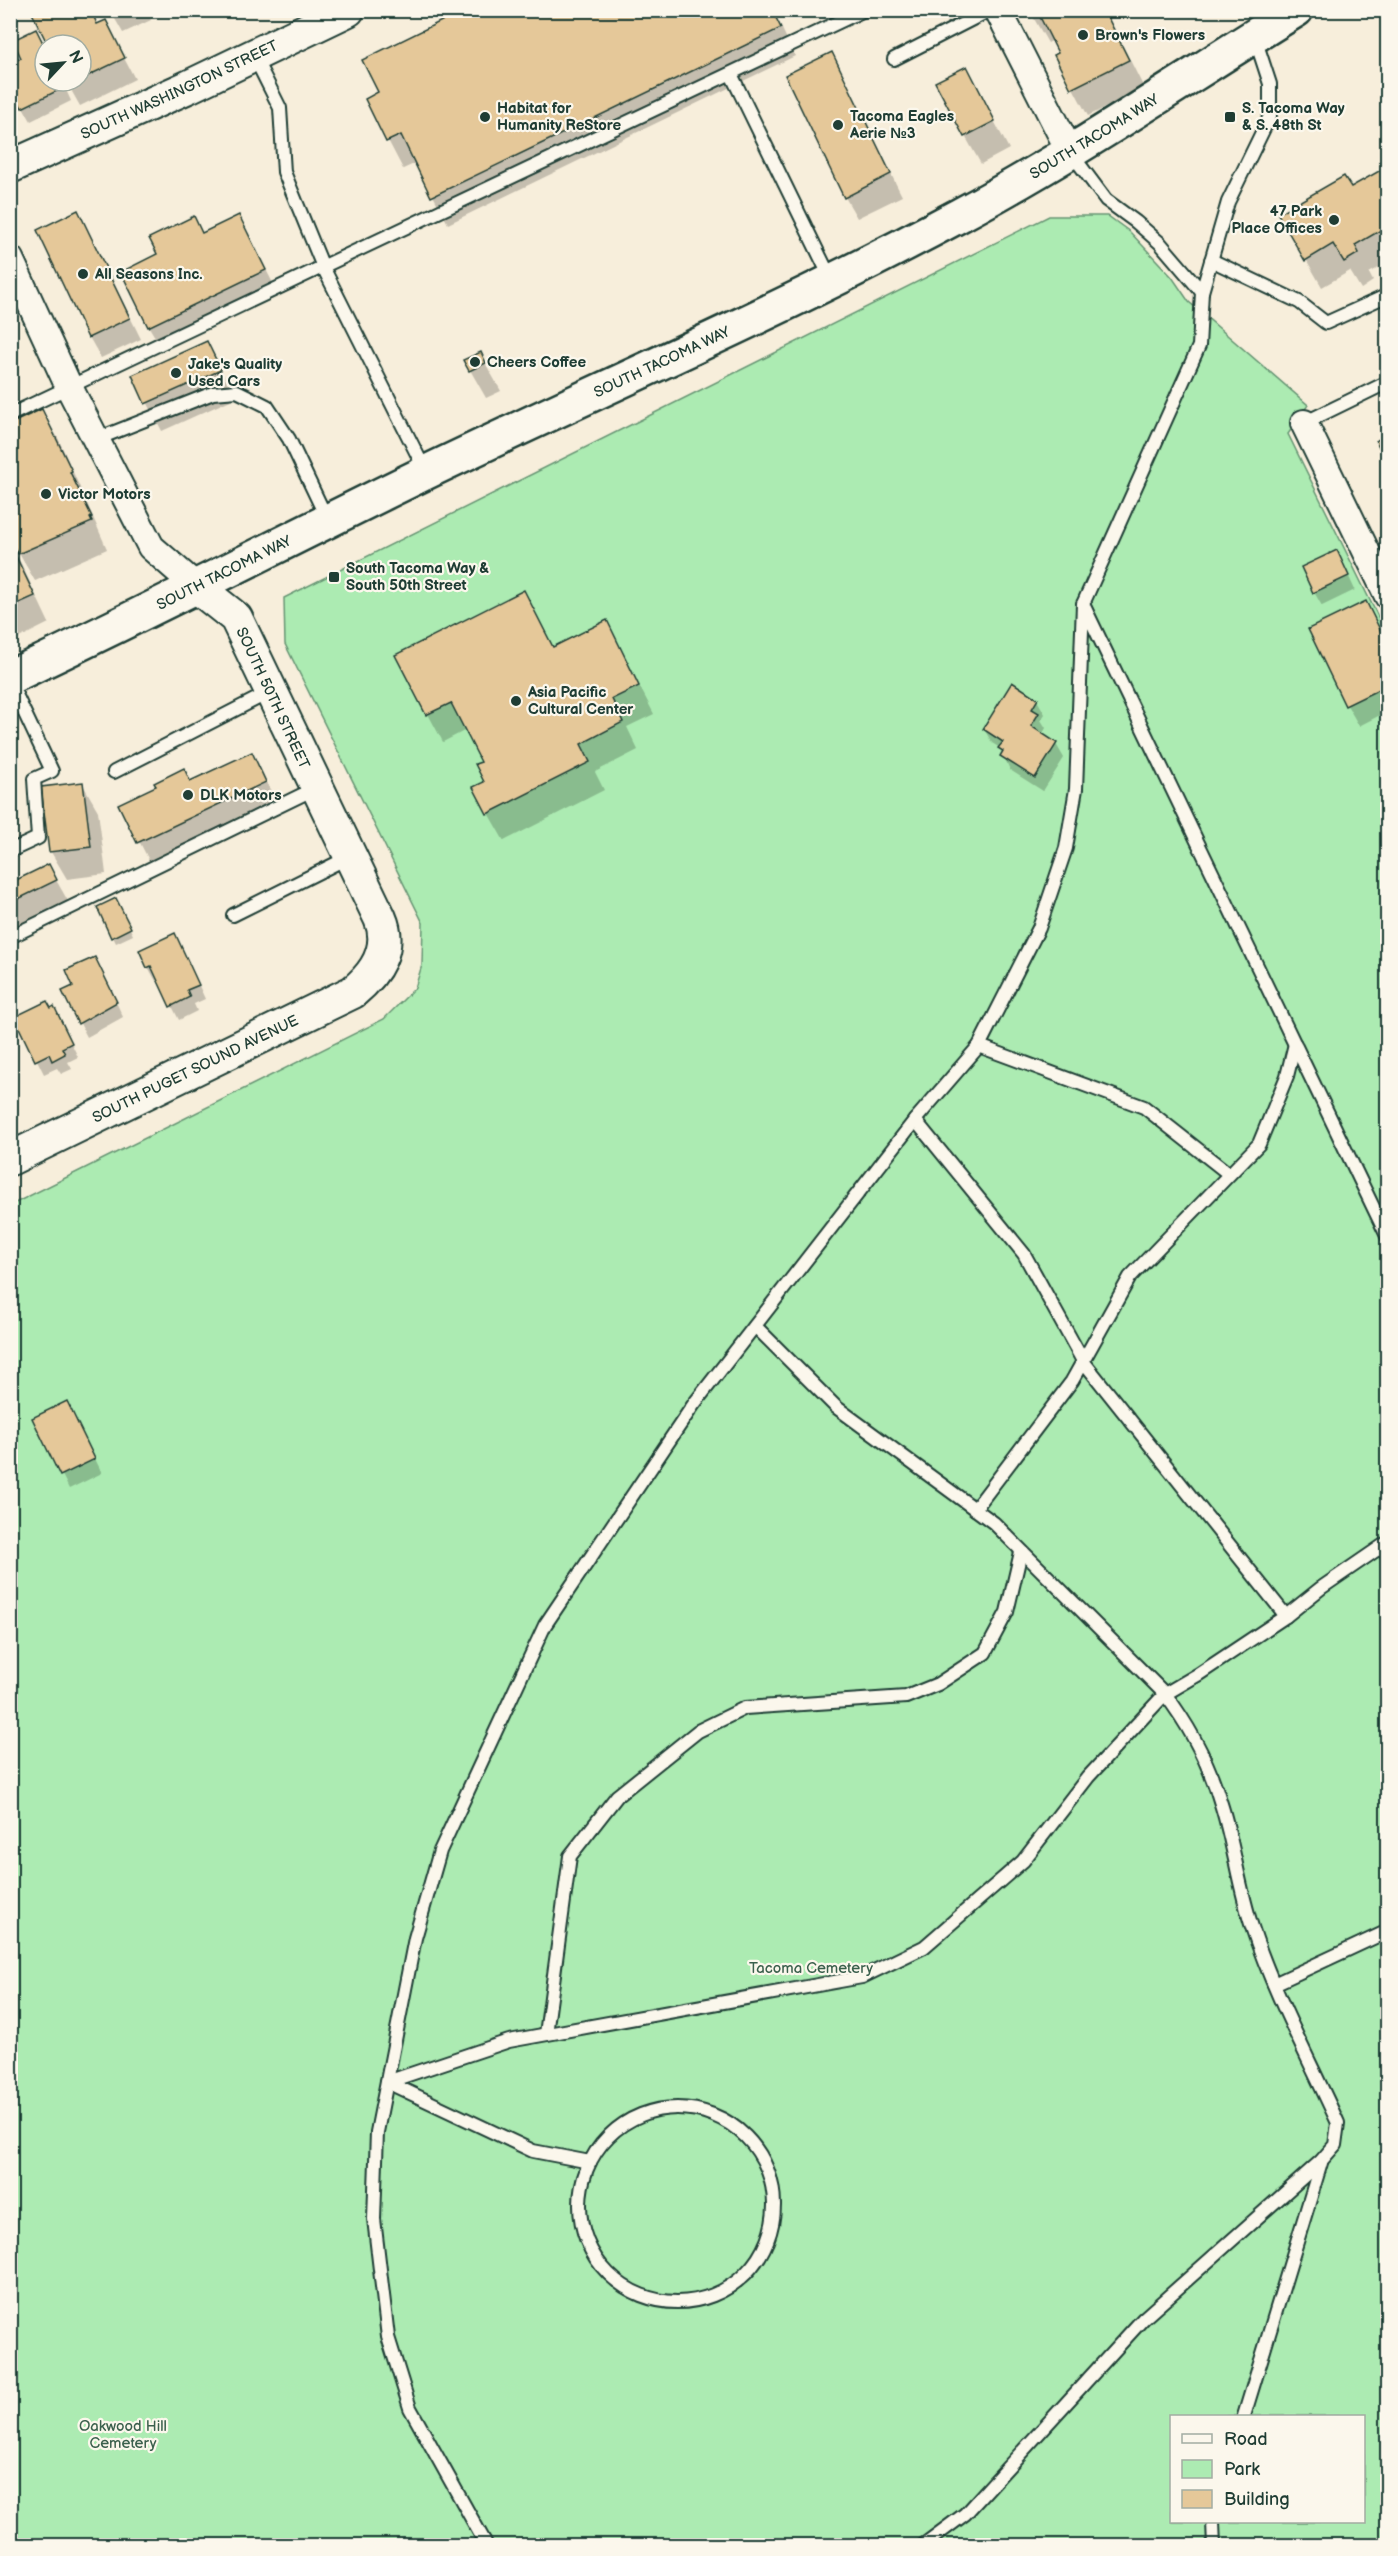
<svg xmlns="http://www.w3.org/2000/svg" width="1398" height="2556" font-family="'Balsamiq Sans',sans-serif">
	<rect width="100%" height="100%" fill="#f7eedb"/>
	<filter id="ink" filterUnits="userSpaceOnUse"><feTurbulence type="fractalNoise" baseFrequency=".0167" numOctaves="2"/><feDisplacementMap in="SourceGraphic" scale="12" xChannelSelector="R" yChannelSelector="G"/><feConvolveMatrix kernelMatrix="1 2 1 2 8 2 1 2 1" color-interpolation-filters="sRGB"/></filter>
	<g filter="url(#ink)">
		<path fill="#acebb2" stroke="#669473" stroke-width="1.5" fill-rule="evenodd" d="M1049 216H1108L1130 232 1172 277 1189 302 1308 405 1288 434 1387 635V2545L11 2546V1205L384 1019 415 988 422 965 423 923 285 644 284 598ZM1172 2416H1364V2522H1172Z"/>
		<g fill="#0003">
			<path d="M37 10H91L98 25 105 22 135 79 80 106 66 81H81V45H49L33 12Z"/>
			<path d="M110 10H147L151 20 123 33Z"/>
			<path d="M468 10H773L795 56 448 224 416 163 403 169 367 100 380 93Z"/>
			<path d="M1029 10H1105L1144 88 1088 116 1056 56 1060 54 1053 40 1048 43Z"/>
			<path d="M45 48V81H62L71 101 31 121 23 107Z"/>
			<path d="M831 54 902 196 857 218 845 197Z"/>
			<path d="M966 68 1009 149 981 164 965 136Z"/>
			<path d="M1388 168V263L1369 273 1373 281 1361 289 1350 271 1322 287 1280 214 1350 189Z"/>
			<path d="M78 212 141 339 101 358 89 337Z"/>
			<path d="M239 217 277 291 161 347 149 327 203 235Z"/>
			<path d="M207 343 235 398 162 431 134 376Z"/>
			<path d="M480 354 501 391 486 398 465 361Z"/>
			<path d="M42 411 58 438 107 549 35 581 17 550 15 551 49 623 15 640 10 633V426Z"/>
			<path d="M1344 566 1355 590 1322 606 1314 592Z"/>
			<path d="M524 592 554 648 606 622 654 714 627 727 638 750 595 772 604 790 504 841 488 813 483 762 466 730 443 742 397 656Z"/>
			<path d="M1388 645V711L1359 726 1347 705Z"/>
			<path d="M1037 700 1045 714 1041 720 1046 728 1042 735 1056 744 1064 758 1043 791 1010 770 1000 748 992 743 984 729Z"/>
			<path d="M251 754 281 810 154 870 120 804 191 782Z"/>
			<path d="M82 783 98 811 106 874 67 879 51 852Z"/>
			<path d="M48 866 72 908 15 936 10 929V885Z"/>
			<path d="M119 906 133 935 116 943 113 937Z"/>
			<path d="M182 948 205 999 194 1004 197 1011 179 1020 159 980 156 981 148 967Z"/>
			<path d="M102 972 123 1017 87 1037 64 992Z"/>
			<path d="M16 1018 61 1022 78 1057 68 1062 72 1069 61 1074 57 1068 44 1074Z"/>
			<path d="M74 1416 102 1473 69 1489 34 1418Z"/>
		</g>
		<g fill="#e5c899" stroke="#1f3d34" stroke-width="1.5">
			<path d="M91 10 97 24 106 20 125 58 81 79V45H48L31 11Z"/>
			<path d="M464 10H772L781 28 431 197 401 135 386 142 365 99 378 92 362 60Z"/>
			<path d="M1027 10H1104L1129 60 1071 89 1054 55 1058 53 1038 13 1031 17Z"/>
			<path d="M36 29 45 47V81H62L65 87 22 108 10 86V63L21 58 13 40Z"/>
			<path d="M832 52 891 174 844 198 785 75Z"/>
			<path d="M967 66 995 121 964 137 935 82Z"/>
			<path d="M1388 166V226L1355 245 1359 253 1344 262 1333 244 1305 261 1278 214 1344 176 1351 187Z"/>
			<path d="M78 210 130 318 88 338 37 230Z"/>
			<path d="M239 215 266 270 148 327 121 272 157 254 149 238 194 216 202 233Z"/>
			<path d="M207 341 221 370 145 404 132 375Z"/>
			<path d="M481 352 486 363 469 371 463 360Z"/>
			<path d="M42 409 72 471 70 472 92 517 90 518 92 522 18 554 10 539V424Z"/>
			<path d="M1388 433V464L1376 441Z"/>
			<path d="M10 544 35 596 10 607Z"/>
			<path d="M1337 550 1349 576 1313 593 1301 567Z"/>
			<path d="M524 590 553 647 607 620 639 686 612 699 623 722 581 744 590 762 487 814 473 787 484 782 475 764 481 762 451 703 426 715 395 655Z"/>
			<path d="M1366 601 1388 646V685L1345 706 1308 629Z"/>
			<path d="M1012 682 1038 699 1032 709 1039 713 1031 726 1057 743 1035 778 1000 756 1003 751 998 748 1003 742 983 729Z"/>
			<path d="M252 752 266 782 137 843 118 804 156 786 154 783 184 768 190 781Z"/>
			<path d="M83 782 91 847 49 852 41 787Z"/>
			<path d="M49 864 57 880 10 903V883Z"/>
			<path d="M116 898 131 928 111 938 97 907Z"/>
			<path d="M175 933 199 985 187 990 190 997 170 1007 151 966 147 968 139 950Z"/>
			<path d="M95 957 117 1002 78 1024 62 991 73 986 66 970Z"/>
			<path d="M47 1001 51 1008 54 1006 72 1043 62 1048 65 1054 52 1061 49 1054 35 1061 14 1017Z"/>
			<path d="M67 1401 95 1459 60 1476 32 1418Z"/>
		</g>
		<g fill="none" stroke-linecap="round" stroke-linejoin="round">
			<g stroke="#1f3d34" stroke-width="16">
				<g id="service">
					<path d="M254 56 280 108 284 172 323 267 425 470"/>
					<path d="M894 59 990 10"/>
					<path d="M731 74 831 279"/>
					<path d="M1071 153 1106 200 1136 222 1160 243 1202 292 1228 202 1270 116V84L1255 38"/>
					<path d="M1211 260 1299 302 1326 323 1388 295"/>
					<path d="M1202 292 1199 346 1083 604 1388 1238"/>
					<path d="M10 415 864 10"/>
					<path d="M1304 423 1388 382"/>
					<path d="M97 439 213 393 237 391 267 406 289 439 327 519"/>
					<path d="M10 682 52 771 34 779 38 838 10 851"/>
					<path d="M114 772 270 692"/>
					<path d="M233 915 349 857"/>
					<path d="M10 937 316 788"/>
					<path d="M979 1046 1144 1107 1229 1174"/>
					<path d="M915 1120 1024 1254 1083 1361 1286 1616"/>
					<path d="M755 1326 836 1407 994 1523 1165 1694C1191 1728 1210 1765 1222 1807 1234 1846 1239 1888 1252 1927 1274 1994 1309 2059 1338 2123L1335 2145 1321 2161 1143 2319 965 2514 922 2546"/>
					<path d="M975 1509 1072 1381 1130 1277 1259 1144 1287 1076 1295 1044"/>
					<path d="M1274 1984 1388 1931"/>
					<path d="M546 2034 570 1856 617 1796 698 1731 745 1708 906 1697 938 1684 985 1653 1007 1612 1021 1552"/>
					<path d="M387 2082 509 2041 862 1977 924 1947 1023 1861 1088 1777 1165 1694 1199 1674 1286 1616 1321 1588 1388 1542"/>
					<path d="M387 2082 533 2151 590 2162"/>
					<circle cx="677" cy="2205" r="97"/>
					<path d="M1244 2416 1321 2163"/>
					<path d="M1213 2522 1214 2546"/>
					<path d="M487 2546 410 2408 388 2337 374 2219 377 2132 415 1938 440 1851 545 1625 694 1404 915 1120 979 1046 1039 928 1066 848 1076 789 1083 604"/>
				</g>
			</g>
			<g stroke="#1f3d34" stroke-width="30">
				<g id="minor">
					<path d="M998 10 1070 152"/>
					<path d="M10 259 69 387 151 547 197 587"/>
					<path d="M1304 423 1388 596"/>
				</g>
			</g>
			<g stroke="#1f3d34" stroke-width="36">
				<g id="tertiary">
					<path id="s1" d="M10 167 188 87 348 10"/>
					<path id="s2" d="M10 1159 353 992C376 973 393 948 380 918L236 618 197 587"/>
				</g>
			</g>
			<g stroke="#1f3d34" stroke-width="38">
				<g id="secondary">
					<path id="s3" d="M10 677C151 611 289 539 429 471 606 386 787 308 960 215 1076 153 1184 79 1296 10"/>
				</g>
			</g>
			<use href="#service" stroke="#fbf7ec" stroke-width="12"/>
			<use href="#minor" stroke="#fbf7ec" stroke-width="26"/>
			<use href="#tertiary" stroke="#fbf7ec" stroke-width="32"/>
			<use href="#secondary" stroke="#fbf7ec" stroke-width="33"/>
		</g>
	</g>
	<g fill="#1f3d34" stroke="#fbf7ec" stroke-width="2">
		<circle cx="1083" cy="35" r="6"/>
		<circle cx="485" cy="117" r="6"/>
		<rect x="1224" y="111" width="12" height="12" rx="3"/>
		<circle cx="838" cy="125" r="6"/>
		<circle cx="1334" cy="220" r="6"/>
		<circle cx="83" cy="274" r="6"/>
		<circle cx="475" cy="362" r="6"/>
		<circle cx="176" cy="373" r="6"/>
		<circle cx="46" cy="494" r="6"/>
		<rect x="328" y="571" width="12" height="12" rx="3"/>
		<circle cx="516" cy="701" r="6"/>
		<circle cx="188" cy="795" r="6"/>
	</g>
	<g text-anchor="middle" stroke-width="4.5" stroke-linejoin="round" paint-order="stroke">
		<g font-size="15" font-weight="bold" fill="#1f3d34" stroke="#fbf7ec" text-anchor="start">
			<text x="1095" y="40">Brown's Flowers</text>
			<text x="497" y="113">Habitat for<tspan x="497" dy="17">Humanity ReStore</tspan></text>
			<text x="1242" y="113">S. Tacoma Way<tspan x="1242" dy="17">&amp; S. 48th St</tspan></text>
			<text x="850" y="121">Tacoma Eagles<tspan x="850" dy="17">Aerie №3</tspan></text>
			<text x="1322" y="216" text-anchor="end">47 Park<tspan x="1322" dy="17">Place Offices</tspan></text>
			<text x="95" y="279">All Seasons Inc.</text>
			<text x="487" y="367">Cheers Coffee</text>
			<text x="188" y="369">Jake's Quality<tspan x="188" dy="17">Used Cars</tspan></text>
			<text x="58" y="499">Victor Motors</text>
			<text x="346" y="573">South Tacoma Way &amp;<tspan x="346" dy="17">South 50th Street</tspan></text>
			<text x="528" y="697">Asia Pacific<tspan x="528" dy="17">Cultural Center</tspan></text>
			<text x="200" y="800">DLK Motors</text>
		</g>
		<g font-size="15" fill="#1f3d34" stroke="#fbf7ec">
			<text dy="5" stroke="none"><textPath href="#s1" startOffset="186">SOUTH WASHINGTON STREET</textPath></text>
			<text dy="5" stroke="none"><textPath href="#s3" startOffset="1212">SOUTH TACOMA WAY</textPath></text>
			<text dy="5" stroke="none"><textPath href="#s3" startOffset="724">SOUTH TACOMA WAY</textPath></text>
			<text dy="5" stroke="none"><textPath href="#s3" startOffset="238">SOUTH TACOMA WAY</textPath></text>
			<text transform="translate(273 698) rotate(65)" y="5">SOUTH 50TH STREET</text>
			<text dy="5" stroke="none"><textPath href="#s2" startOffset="206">SOUTH PUGET SOUND AVENUE</textPath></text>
		</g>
		<g font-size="15" fill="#3b604d" stroke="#fbf7ec">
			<text x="811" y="1973">Tacoma Cemetery</text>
			<text x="123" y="2431">Oakwood Hill<tspan x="123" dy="17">Cemetery</tspan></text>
		</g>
	</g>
	<rect width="1398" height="2556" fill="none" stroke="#fbf7ec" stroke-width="36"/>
	<rect x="18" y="18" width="1362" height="2520" fill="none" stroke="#1f3d34" stroke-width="2" filter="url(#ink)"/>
	<rect x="1170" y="2415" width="195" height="108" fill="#fbf7ec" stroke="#a3ada2" stroke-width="1.5"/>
	<rect x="1182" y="2434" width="30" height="9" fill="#fbf7ec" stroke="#a3ada2" stroke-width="1.5"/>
	<text x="1224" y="2445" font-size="18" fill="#1f3d34">Road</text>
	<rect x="1182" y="2460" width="30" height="18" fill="#acebb2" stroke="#a3ada2" stroke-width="1.5"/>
	<text x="1224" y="2475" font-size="18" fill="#1f3d34">Park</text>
	<rect x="1182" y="2490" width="30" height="18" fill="#e5c899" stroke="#a3ada2" stroke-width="1.5"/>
	<text x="1224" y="2505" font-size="18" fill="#1f3d34">Building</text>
	<g transform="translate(63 63) rotate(64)"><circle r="28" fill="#fbf7ec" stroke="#a3ada2" stroke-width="1.5"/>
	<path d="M0-4.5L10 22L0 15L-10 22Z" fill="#1f3d34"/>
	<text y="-9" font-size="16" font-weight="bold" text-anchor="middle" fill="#1f3d34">N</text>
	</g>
</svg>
